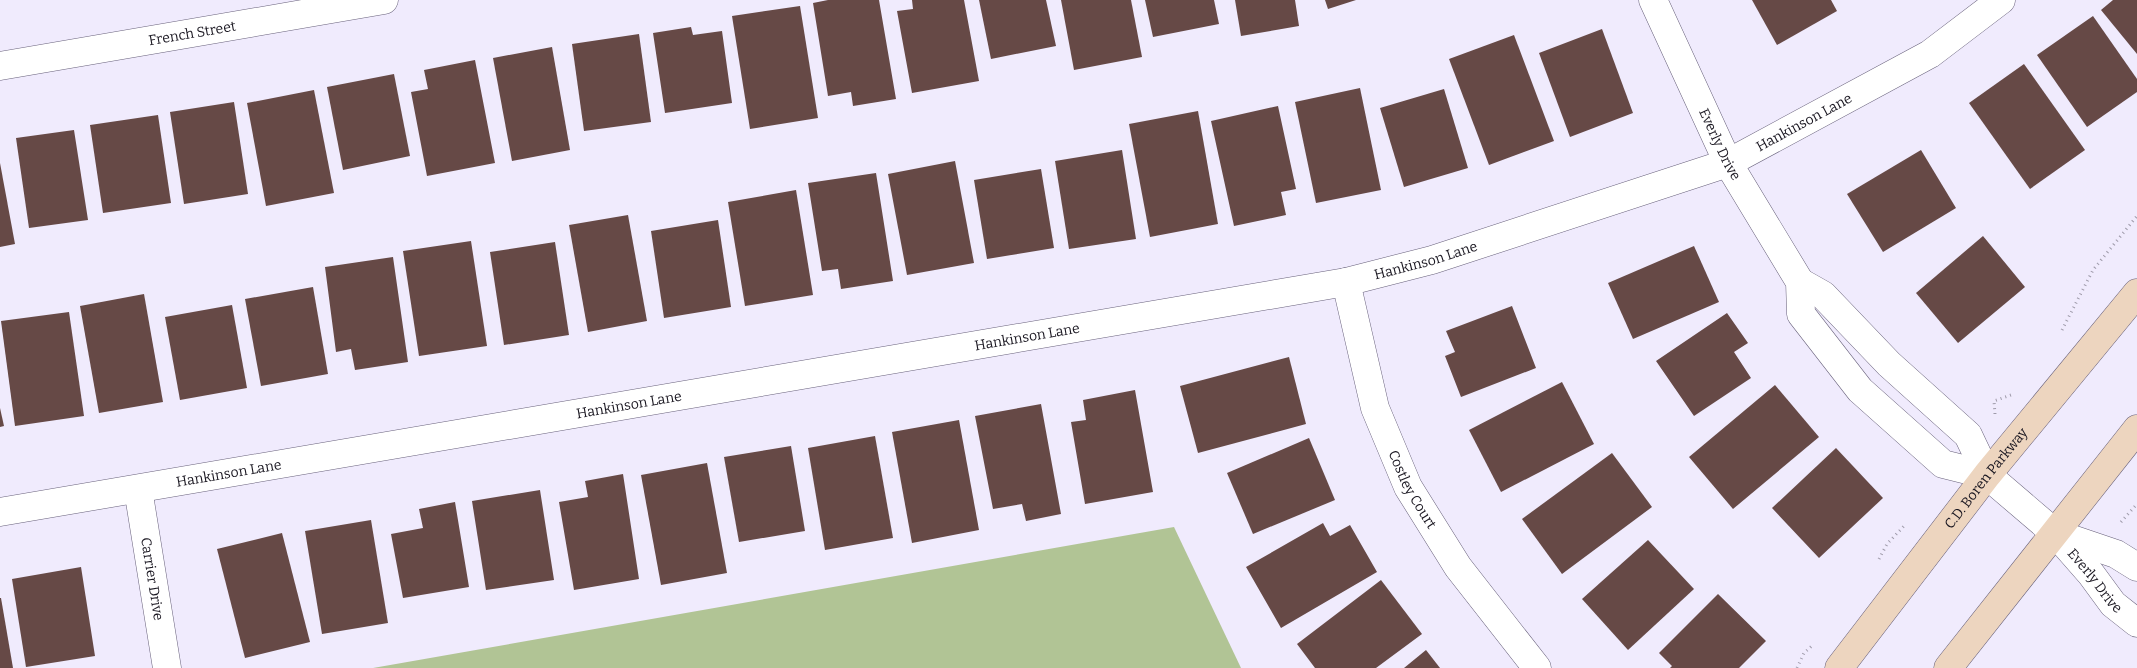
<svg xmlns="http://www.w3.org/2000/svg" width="2137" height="668" font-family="Bitter,serif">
	<rect width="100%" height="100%" fill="#f0ebfd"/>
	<path fill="#b1c495" d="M1174 527 1241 668H373Z"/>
	<g fill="#664946">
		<path d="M828 0H879L896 99 853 106 851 92 828 96 813 3Z"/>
		<path d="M912 0H964L979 81 912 93 897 11 913 9Z"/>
		<path d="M979 0H1046L1056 46 991 59Z"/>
		<path d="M1061 0H1131L1142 57 1074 70Z"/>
		<path d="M1145 0H1214L1219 24 1153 37Z"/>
		<path d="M1235 0H1295L1299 26 1241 36Z"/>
		<path d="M1325 0H1356L1328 9Z"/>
		<path d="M1752 0H1831L1837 11 1777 45Z"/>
		<path d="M2113 0H2137V54L2101 10Z"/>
		<path d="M800 6 818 118 750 129 732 16Z"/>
		<path d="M2093 16 2137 79V92L2087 127 2037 55Z"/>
		<path d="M691 27 693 35 722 31 732 103 665 113 653 33Z"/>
		<path d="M1602 29 1633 113 1570 137 1539 53Z"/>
		<path d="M639 34 651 122 584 131 572 44Z"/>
		<path d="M1514 35 1554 141 1489 165 1449 59Z"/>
		<path d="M552 47 570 150 512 161 493 58Z"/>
		<path d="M475 60 495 163 427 176 411 92 428 89 424 70Z"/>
		<path d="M2024 64 2085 150 2030 189 1969 103Z"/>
		<path d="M394 74 410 156 343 170 327 87Z"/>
		<path d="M1360 88 1381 190 1316 203 1295 102Z"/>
		<path d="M1444 89 1468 168 1404 187 1380 108Z"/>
		<path d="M314 90 334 193 266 206 247 103Z"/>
		<path d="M234 102 248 194 184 204 170 112Z"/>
		<path d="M1278 106 1296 189 1281 192 1286 215 1234 226 1211 121Z"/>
		<path d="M1198 111 1218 224 1150 237 1129 124Z"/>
		<path d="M158 115 171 203 103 213 90 125Z"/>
		<path d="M74 130 88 220 29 228 16 138Z"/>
		<path d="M1122 150 1136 239 1069 249 1055 161Z"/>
		<path d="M1921 150 1956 208 1883 252 1847 194Z"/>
		<path d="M955 161 974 263 907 275 888 174Z"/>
		<path d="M0 163 15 244 0 247Z"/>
		<path d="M1041 169 1054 248 987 259 974 180Z"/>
		<path d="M876 173 893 281 841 289 838 269 822 271 808 183Z"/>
		<path d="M796 190 813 295 745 306 728 202Z"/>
		<path d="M628 215 647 321 588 332 569 225Z"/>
		<path d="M718 220 731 307 664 318 651 231Z"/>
		<path d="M1983 236 2025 287 1958 343 1916 293Z"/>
		<path d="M471 241 487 346 419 356 403 251Z"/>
		<path d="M555 242 569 335 504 345 490 252Z"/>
		<path d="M1694 246 1719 302 1633 339 1608 283Z"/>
		<path d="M393 257 408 362 355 370 351 349 336 352 325 267Z"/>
		<path d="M313 287 328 374 261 386 245 299Z"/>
		<path d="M144 294 163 402 99 413 80 306Z"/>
		<path d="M232 305 247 388 180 400 165 317Z"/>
		<path d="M1512 306 1536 368 1461 397 1445 356 1455 352 1446 331Z"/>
		<path d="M69 312 84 416 15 426 1 321Z"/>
		<path d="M1727 313 1748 343 1734 352 1751 378 1694 416 1656 361Z"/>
		<path d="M1289 357 1306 424 1198 453 1180 386Z"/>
		<path d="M1562 382 1594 444 1501 492 1469 430Z"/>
		<path d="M1775 385 1819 437 1733 509 1689 457Z"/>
		<path d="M1135 390 1153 492 1085 504 1071 422 1086 420 1083 400Z"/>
		<path d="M1041 404 1061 514 1026 521 1022 504 993 509 975 416Z"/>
		<path d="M0 408 4 426 0 427Z"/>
		<path d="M959 420 979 530 912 543 892 432Z"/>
		<path d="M875 436 893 538 825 550 808 448Z"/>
		<path d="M1309 438 1335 500 1253 534 1227 473Z"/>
		<path d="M791 446 805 531 739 542 724 457Z"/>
		<path d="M1836 448 1883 498 1819 558 1772 508Z"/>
		<path d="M1612 453 1652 507 1562 574 1522 519Z"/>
		<path d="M707 463 727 573 661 585 641 475Z"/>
		<path d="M623 474 639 579 574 590 559 502 588 497 585 481Z"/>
		<path d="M540 490 554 580 486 590 472 501Z"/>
		<path d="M455 502 469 587 403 598 391 534 423 528 419 509Z"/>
		<path d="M371 520 388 623 322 634 305 531Z"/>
		<path d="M1323 523 1330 536 1350 525 1377 572 1281 628 1246 567Z"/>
		<path d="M282 533 310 642 245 658 217 549Z"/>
		<path d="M1648 540 1694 589 1628 650 1582 599Z"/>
		<path d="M81 567 95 656 26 667 12 579Z"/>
		<path d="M1381 580 1422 634 1376 668H1315L1297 644Z"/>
		<path d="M1718 594 1766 641 1739 668H1670L1672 666 1659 653Z"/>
		<path d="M0 598H1L13 668H0Z"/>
		<path d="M1426 650 1440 668H1404Z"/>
	</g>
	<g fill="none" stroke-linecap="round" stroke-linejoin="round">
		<g stroke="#68617b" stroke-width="29">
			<g id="street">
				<path id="s1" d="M1653 0 1728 163 1800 282 1801 314 1860 390 1943 464 1987 475"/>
				<path id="s2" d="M0 66 384 0"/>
				<path id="s3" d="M1346 282 1375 408 1408 487 1458 567 1537 668"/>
				<path id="s4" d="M1800 282 1823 295 1889 364 1968 435 1987 475 2056 534 2091 574 2113 604 2137 623"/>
				<path id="s5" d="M138 489 167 668"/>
				<path id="s6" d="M0 512 1346 282 1432 260 1728 163 1930 54 2001 0"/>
				<path d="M2057 534 2116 554 2137 567"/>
			</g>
		</g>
		<g stroke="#68617b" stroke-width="29">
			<g id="secondary">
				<path id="s7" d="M1839 668 1987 475 2137 293"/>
				<path d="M1948 668 2137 429"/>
			</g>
		</g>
		<g stroke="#9f9baa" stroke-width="3" stroke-dasharray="1 4" stroke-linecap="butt">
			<path d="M2062 330 2093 270 2137 216"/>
			<path d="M1995 414 1994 401 2011 395"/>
			<path d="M2121 522 2137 504"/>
			<path d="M1879 559 1887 544 1905 525"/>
			<path d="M1797 668 1804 653 1814 644"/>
		</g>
		<use href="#street" stroke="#fff" stroke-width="28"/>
		<use href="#secondary" stroke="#edd5bf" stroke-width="28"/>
	</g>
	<g text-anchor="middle" stroke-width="5" stroke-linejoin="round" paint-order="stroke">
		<g font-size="14" fill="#191620" stroke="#fbfbfb">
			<text dy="5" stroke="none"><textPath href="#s2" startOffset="195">French Street</textPath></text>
			<text dy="5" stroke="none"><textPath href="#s6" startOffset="1852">Hankinson Lane</textPath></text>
			<text dy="5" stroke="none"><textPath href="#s1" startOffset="159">Everly Drive</textPath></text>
			<text dy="5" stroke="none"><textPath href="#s6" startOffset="1448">Hankinson Lane</textPath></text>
			<text dy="5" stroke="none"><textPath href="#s6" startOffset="1042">Hankinson Lane</textPath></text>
			<text dy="5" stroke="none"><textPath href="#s6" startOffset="638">Hankinson Lane</textPath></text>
			<text dy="5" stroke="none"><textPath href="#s6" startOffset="232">Hankinson Lane</textPath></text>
			<text dy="5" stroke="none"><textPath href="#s7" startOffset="240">C.D. Boren Parkway</textPath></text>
			<text dy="5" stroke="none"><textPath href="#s3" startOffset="219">Costley Court</textPath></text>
			<text dy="5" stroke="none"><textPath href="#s5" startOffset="91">Carrier Drive</textPath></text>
			<text dy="5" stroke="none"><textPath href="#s4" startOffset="424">Everly Drive</textPath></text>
		</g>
	</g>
</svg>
